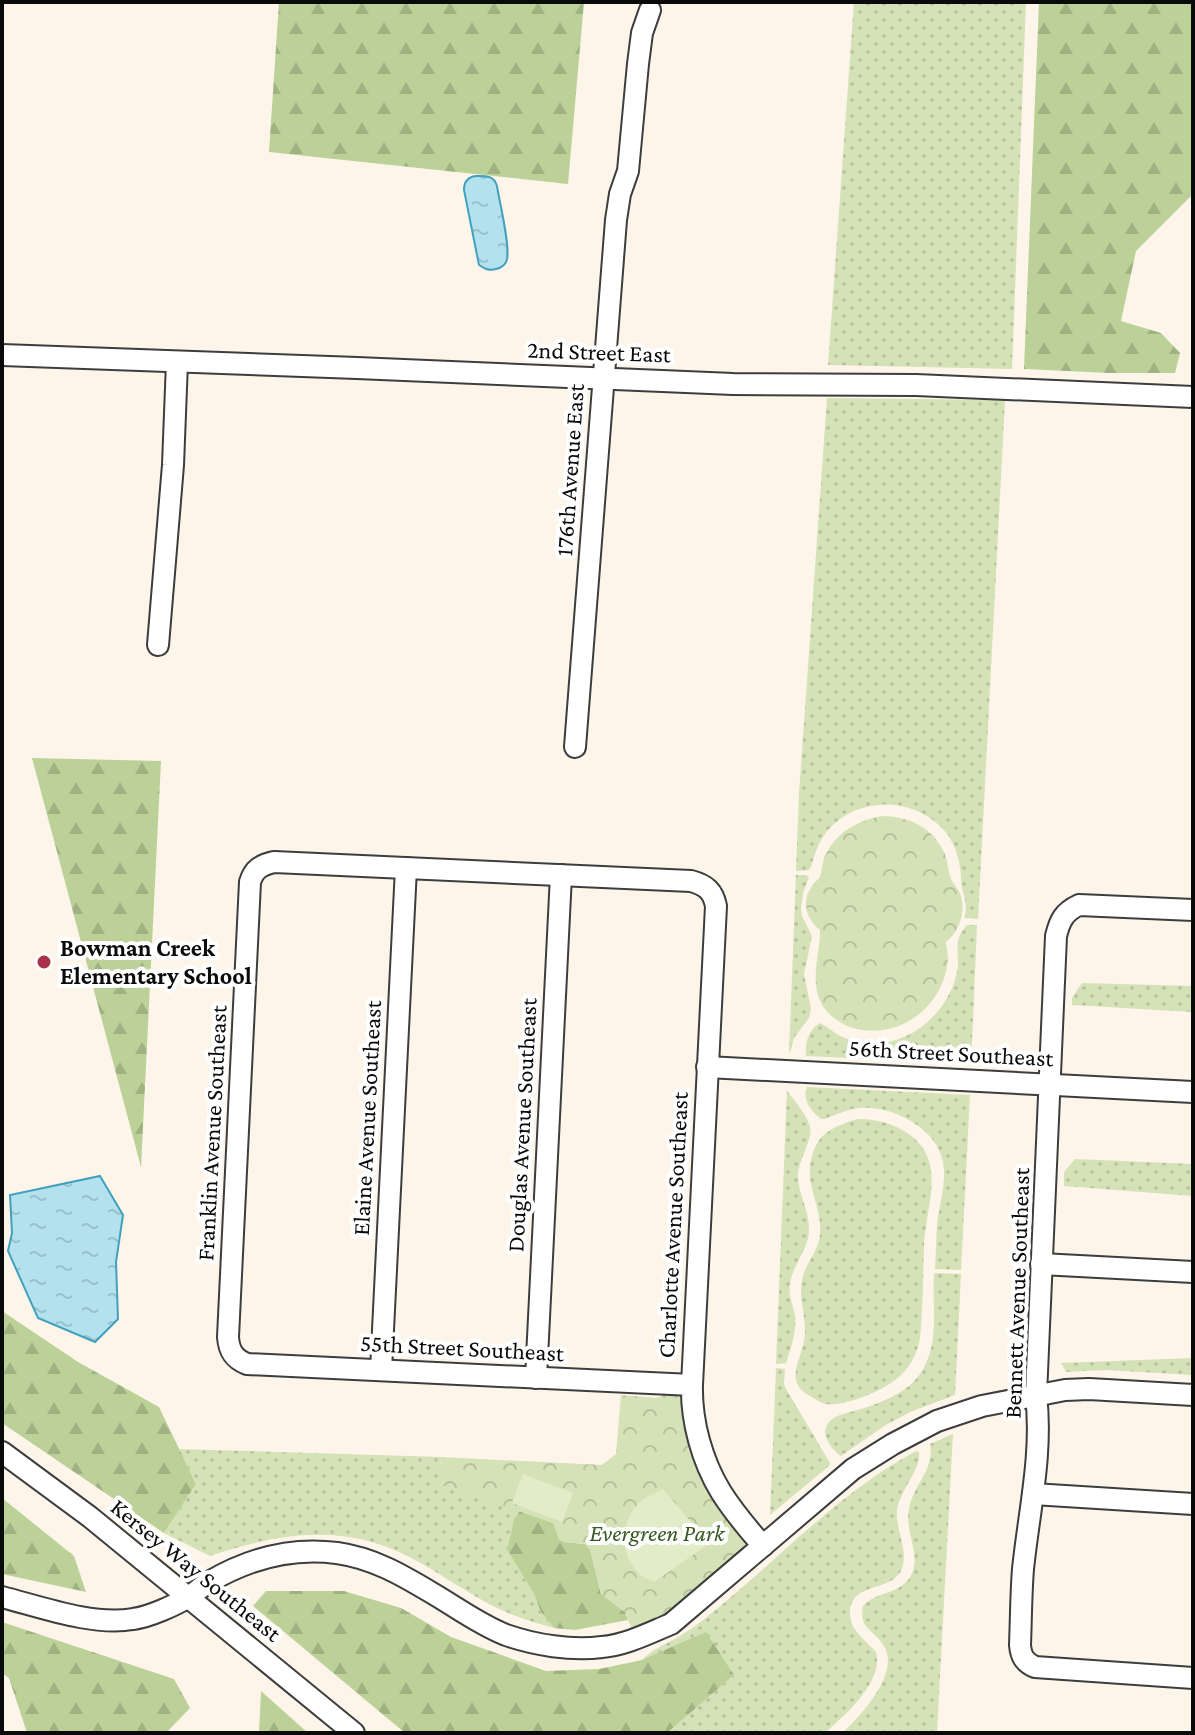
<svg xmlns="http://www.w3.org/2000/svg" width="1195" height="1735" font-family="'Crimson Pro',serif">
	<defs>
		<pattern id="grass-dots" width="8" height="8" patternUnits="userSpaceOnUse" patternTransform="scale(2)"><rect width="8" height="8" fill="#d5e2b7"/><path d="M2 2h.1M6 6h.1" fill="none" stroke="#b6c19c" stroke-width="1.8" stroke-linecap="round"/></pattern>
		<pattern id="forest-firs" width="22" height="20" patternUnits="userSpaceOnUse" patternTransform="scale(2)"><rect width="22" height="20" fill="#bbd198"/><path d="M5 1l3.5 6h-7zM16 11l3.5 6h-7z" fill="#9fb282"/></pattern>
		<pattern id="park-crowns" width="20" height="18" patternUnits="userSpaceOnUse" patternTransform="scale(2)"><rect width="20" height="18" fill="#d5e2b7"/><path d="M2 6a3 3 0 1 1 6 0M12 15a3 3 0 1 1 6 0" fill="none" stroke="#b6c19c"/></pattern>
		<pattern id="water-ripples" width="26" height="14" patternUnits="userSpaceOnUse" patternTransform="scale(2)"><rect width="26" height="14" fill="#b3e2ee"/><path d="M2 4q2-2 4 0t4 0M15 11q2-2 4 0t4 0" fill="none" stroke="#99c1cb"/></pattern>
	</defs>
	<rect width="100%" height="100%" fill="#fdf5e9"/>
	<g fill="url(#grass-dots)">
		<path d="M854 2H1026L1012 369 828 365Z"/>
		<path d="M827 398 1005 400 978 919 965 918C967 906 965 899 962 888 961 884 961 879 961 876 960 862 956 847 948 835 919 797 861 794 829 829 819 840 815 853 811 867L808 870 796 871 799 794Z"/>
		<path d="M796 875H806L809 877 803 893 801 908 802 916 812 936 804 974 811 1009 809 1018 794 1038 791 1050 789 1053Z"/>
		<path d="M967 925H977L971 1064 806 1056C805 1043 808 1030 820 1023 829 1027 837 1036 847 1039 896 1057 947 1020 957 972 961 953 951 942 967 925Z"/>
		<path d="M1082 983 1193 986V1012L1072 1005V998Z"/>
		<path d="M807 1087 970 1095 961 1270 935 1269C936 1254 936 1239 937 1225 939 1205 947 1182 943 1162 937 1128 892 1105 860 1108 847 1109 836 1115 824 1119H821C811 1111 802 1100 807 1087Z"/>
		<path d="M787 1091C794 1100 807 1115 810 1127 813 1138 799 1160 798 1174 797 1192 809 1209 809 1228 810 1246 795 1262 791 1279 787 1293 792 1302 795 1315 797 1330 791 1349 786 1363L776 1364Z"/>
		<path d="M857 1119C874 1119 889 1122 904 1131 949 1158 926 1203 924 1245 923 1276 923 1308 920 1339 917 1353 911 1366 900 1376 887 1389 845 1407 826 1404 821 1403 815 1399 810 1396 805 1393 799 1389 797 1383 792 1370 802 1354 804 1341 808 1320 798 1300 802 1280 805 1264 818 1252 820 1235 823 1204 801 1184 814 1150 821 1131 838 1125 857 1119Z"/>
		<path d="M1075 1159 1193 1164V1196L1064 1186V1172Z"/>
		<path d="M935 1273 961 1274 955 1395 910 1412 884 1426 841 1456C830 1448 818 1432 831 1420 837 1415 846 1413 854 1411 878 1404 908 1394 922 1371 940 1342 932 1307 934 1274Z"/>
		<path d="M1193 1358V1375L1107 1370 1066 1372 1061 1363Z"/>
		<path d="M776 1368 785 1369 784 1384 786 1389 830 1463 829 1466 770 1515Z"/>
		<path d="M953 1434 937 1732 947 1733H842C860 1717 899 1674 885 1648 876 1630 858 1630 863 1606 876 1591 899 1595 910 1577 923 1556 904 1533 909 1509 913 1485 935 1470 930 1444Z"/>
		<path d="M179 1449 441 1457 439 1483 520 1511 514 1519 507 1550 533 1592 541 1612 554 1628C532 1622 510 1615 491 1605 465 1591 442 1575 417 1561 348 1522 281 1532 210 1556L164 1533 196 1484Z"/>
		<path d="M916 1451 919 1452C921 1470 900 1490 897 1510 895 1530 910 1552 901 1571 890 1592 852 1582 850 1611 850 1616 850 1619 852 1624 857 1635 868 1643 876 1652 884 1682 845 1715 825 1733H667L734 1675 642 1660C652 1649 665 1645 678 1637 688 1631 699 1624 708 1616 777 1561 838 1493 916 1451Z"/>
	</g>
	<g fill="url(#forest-firs)">
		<path d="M279 2H584L568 184 269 152Z"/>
		<path d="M1039 2H1193V194L1136 251 1121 321 1161 333 1180 353 1175 373H1109L1024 369Z"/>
		<path d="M32 758 161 761 141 1167Z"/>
		<path d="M2 1311 78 1362 159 1407 196 1484 164 1533 2 1423Z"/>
		<path d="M2 1498 74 1556 86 1592 2 1574Z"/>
		<path d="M520 1511 553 1523 564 1542 585 1544 590 1549 601 1594 625 1612 628 1620 575 1630 554 1628 541 1612 533 1592 507 1550 514 1519Z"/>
		<path d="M266 1591H344L401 1608 451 1637 546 1671 599 1669 642 1660 706 1632 734 1675 667 1733H405L253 1606Z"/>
		<path d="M2 1622 174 1679 190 1708 166 1733H27L9 1678 2 1673Z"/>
		<path d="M261 1691 308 1733H309H259Z"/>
	</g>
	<g fill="url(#park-crowns)">
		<path d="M883 816C911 817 933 828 945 854 948 862 948 871 951 879 954 885 959 889 961 896 966 912 959 932 946 942 947 950 949 958 947 966 940 1011 894 1042 850 1027 837 1022 824 1012 819 998 811 976 820 953 820 930 806 919 801 902 812 886 813 883 819 879 820 877 822 871 822 864 824 858 835 833 857 820 883 816Z"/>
		<path d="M670 1392 678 1393 685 1402 686 1409 684 1421 698 1468 727 1515 745 1536V1548L670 1612 632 1630 625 1612 601 1594 590 1549 585 1544 564 1542 559 1540 553 1523 438 1483 441 1457 602 1465 616 1454 621 1395 657 1398Z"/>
	</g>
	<g fill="#e4ebc8">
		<path d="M523 1474 573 1493 562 1522 512 1503Z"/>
		<path d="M663 1489 707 1541V1545L654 1582C651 1580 646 1579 643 1577 619 1559 619 1521 640 1502 646 1496 656 1493 663 1489Z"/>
	</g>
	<g fill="url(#water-ripples)" stroke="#42a0bd" stroke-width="2">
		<path d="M476 176C485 176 494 175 497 186 499 200 512 252 506 262 504 266 501 268 496 269 489 271 485 269 479 265L464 190C464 182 467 177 476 176Z"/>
		<path d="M100 1176 123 1215 116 1262 118 1319 95 1342 38 1318 8 1251 12 1233 10 1195Z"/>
	</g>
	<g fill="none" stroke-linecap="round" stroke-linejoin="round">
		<g stroke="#3d3d3d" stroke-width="24">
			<g id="minor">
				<path d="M2 355 357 368 733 384 916 385 1193 397"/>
				<path d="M158 645 173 465 177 362"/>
				<path d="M575 747 616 220 620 194 628 171 638 64 642 33 650 10"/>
				<path d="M1193 910 1079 905C1064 912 1060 920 1056 936L1036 1395C1043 1453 1029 1511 1023 1569 1021 1594 1021 1620 1020 1645 1021 1656 1024 1662 1035 1667L1193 1678"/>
				<path d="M707 1067 1193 1092"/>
				<path d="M1041 1264 1193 1272"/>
				<path d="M381 1370 406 868"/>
				<path d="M536 1378 561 875"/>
				<path d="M692 1385 247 1364C234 1359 229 1351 228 1337L250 882C254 869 261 865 274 862L691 881C706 885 713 891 716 906L692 1385C691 1421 702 1461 721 1492 733 1511 748 1529 763 1546"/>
				<path d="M2 1452 90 1517 354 1733"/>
				<path d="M1033 1494 1193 1504"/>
				<path d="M2 1597C41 1607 93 1626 133 1619 149 1617 176 1605 190 1596 196 1592 202 1586 209 1582 248 1559 292 1547 337 1553 373 1558 402 1575 432 1593 456 1607 480 1625 506 1635 535 1645 571 1651 602 1647 626 1645 649 1633 671 1624L853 1469 893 1444 937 1421 982 1406 1065 1390 1089 1389 1193 1395"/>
			</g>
		</g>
		<use href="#minor" stroke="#fff" stroke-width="20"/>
	</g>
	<circle fill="#a9324b" stroke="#fff" stroke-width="3" cx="44" cy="962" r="8"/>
	<g text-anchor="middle" stroke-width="8" stroke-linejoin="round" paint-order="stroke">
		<g font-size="24" fill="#0a0a0a" stroke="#fff">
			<text transform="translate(599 352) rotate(2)" y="8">2nd Street East</text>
			<text transform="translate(570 470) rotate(-86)" y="8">176th Avenue East</text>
			<text transform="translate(951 1053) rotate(3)" y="8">56th Street Southeast</text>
			<text transform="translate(367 1118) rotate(-87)" y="8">Elaine Avenue Southeast</text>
			<text transform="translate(522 1125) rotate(-87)" y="8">Douglas Avenue Southeast</text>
			<text transform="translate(212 1133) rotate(-87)" y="8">Franklin Avenue Southeast</text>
			<text transform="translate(673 1225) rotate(-87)" y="8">Charlotte Avenue Southeast</text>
			<text transform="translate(1017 1293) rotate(-88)" y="8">Bennett Avenue Southeast</text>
			<text transform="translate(462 1348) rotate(3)" y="8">55th Street Southeast</text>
			<text transform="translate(196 1570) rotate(39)" y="8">Kersey Way Southeast</text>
		</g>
		<g font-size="24" font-weight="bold" fill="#0a0a0a" stroke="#fff" text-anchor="start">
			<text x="60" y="956">Bowman Creek<tspan x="60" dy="28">Elementary School</tspan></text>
		</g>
		<g font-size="24" font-style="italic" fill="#375922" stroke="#fff">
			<text x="657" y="1541">Evergreen Park</text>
		</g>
	</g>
	<rect width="1195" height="1735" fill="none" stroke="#0a0a0a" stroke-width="8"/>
</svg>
